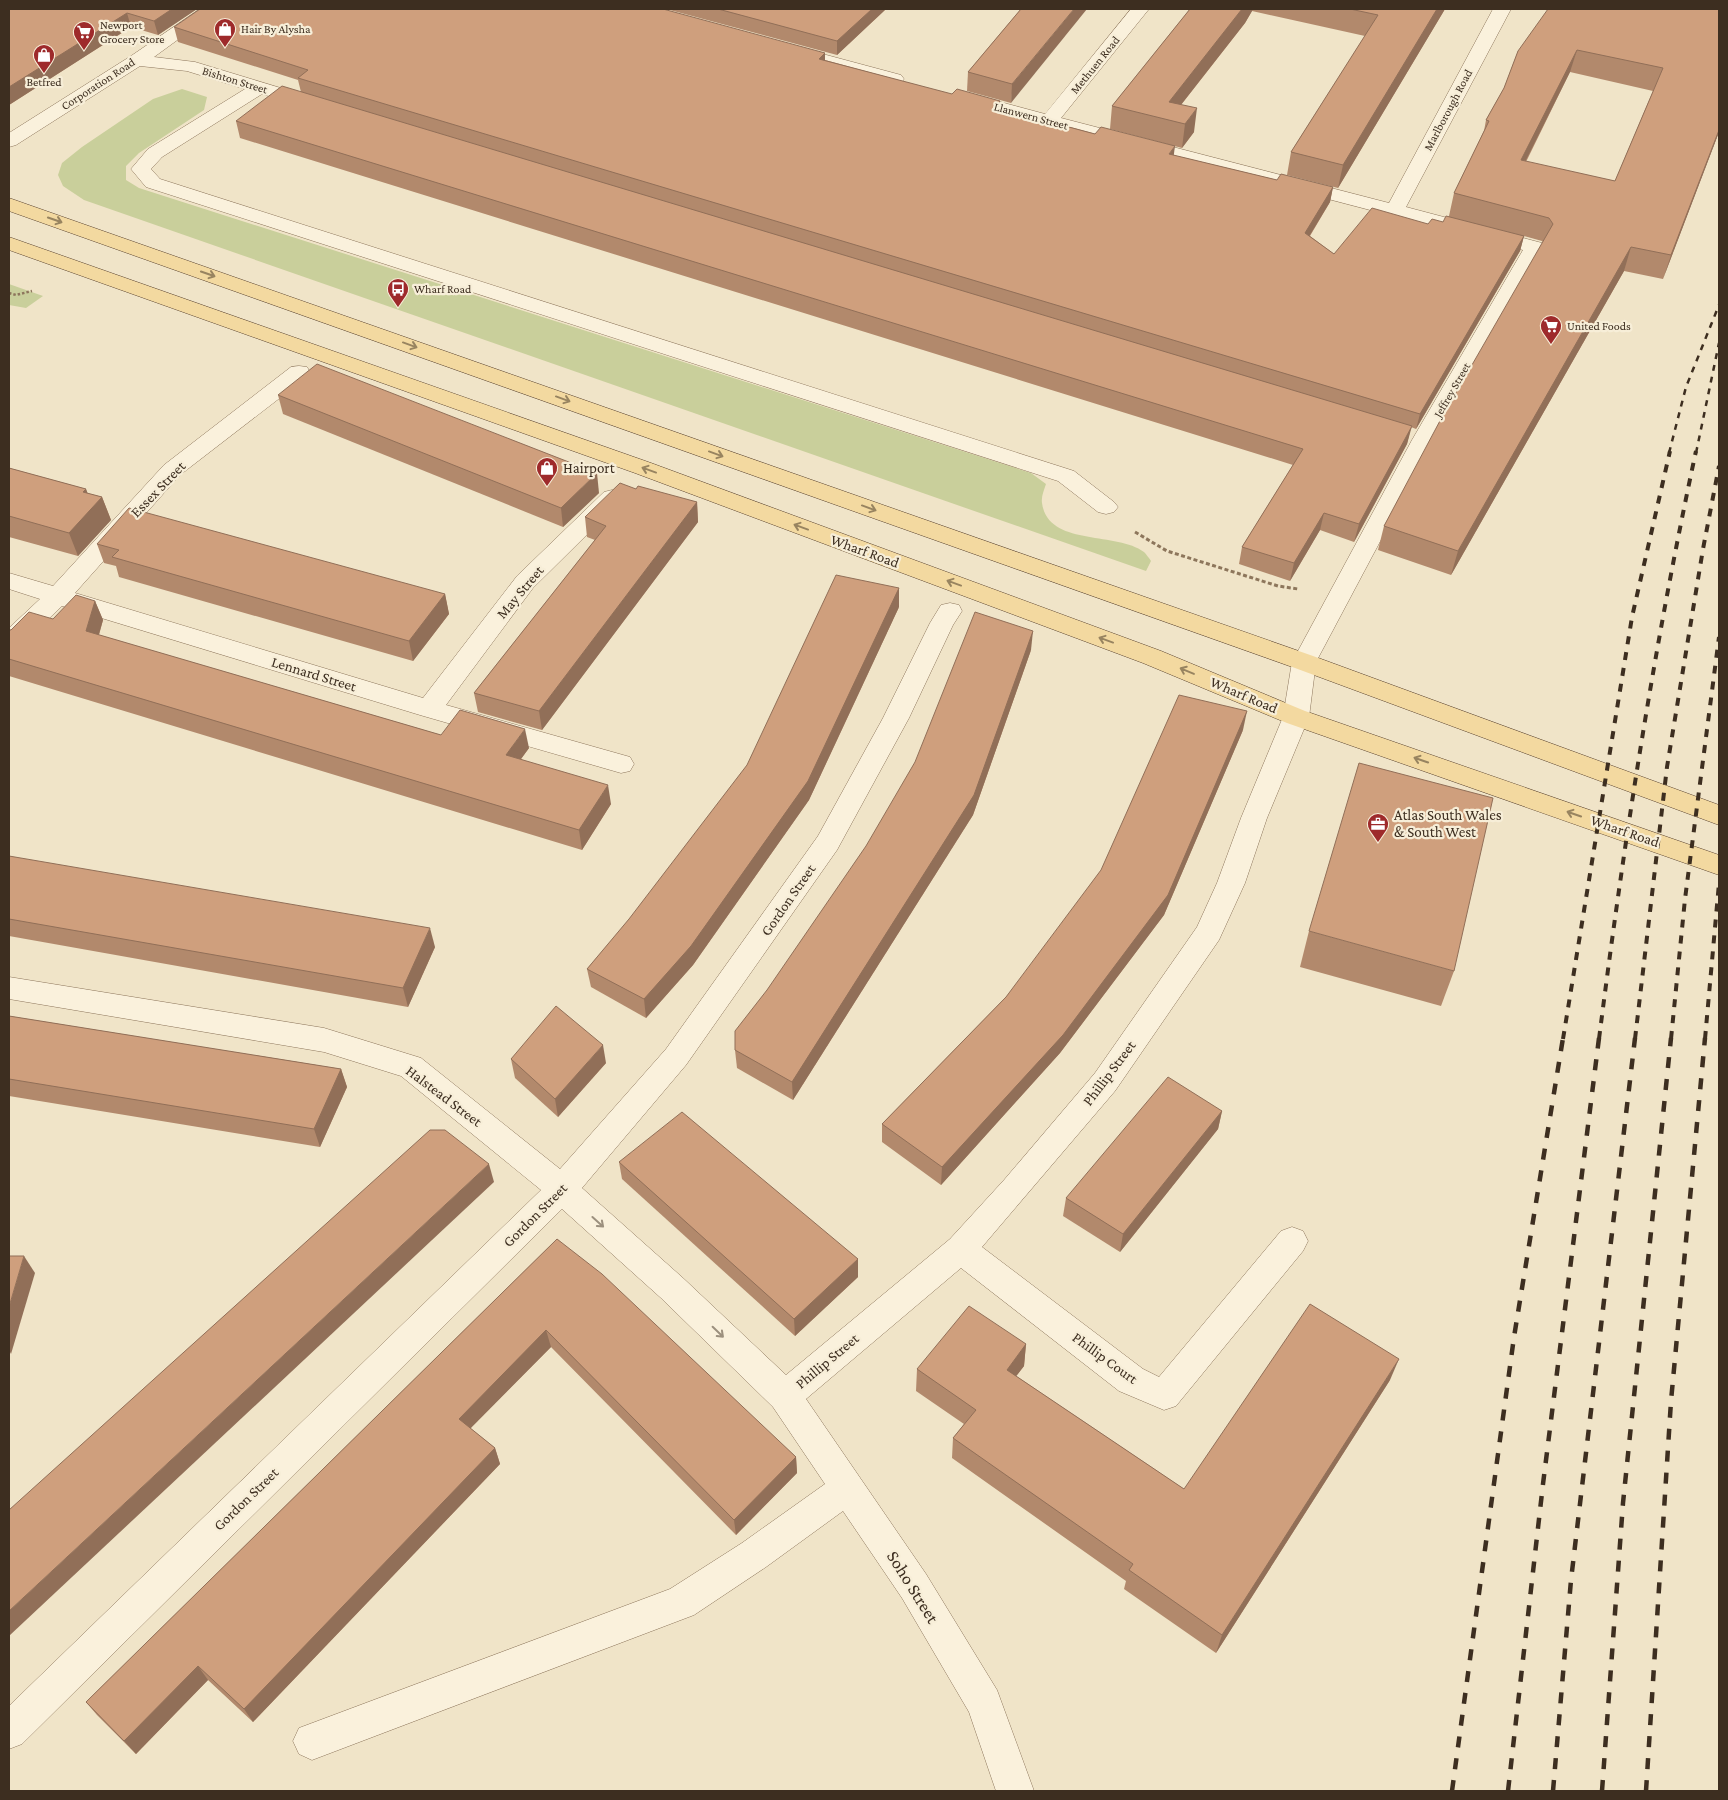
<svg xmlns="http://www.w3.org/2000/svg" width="1728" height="1800" font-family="'Crimson Pro',serif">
	<rect width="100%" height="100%" fill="#f0e4c8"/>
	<g fill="#c9cf9b">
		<path d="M182 89 207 97 204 110 139 153 126 166V180L139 188 1031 473 1046 484C1044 490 1041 497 1042 503 1048 547 1116 531 1144 552 1146 554 1149 558 1151 561L1146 571 84 200 63 186 58 175 62 163 82 147 153 99Z"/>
		<path d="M9 284 43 296 26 308 9 305Z"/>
	</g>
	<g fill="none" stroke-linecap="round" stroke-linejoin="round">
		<g stroke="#8d765c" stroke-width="1">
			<g id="minor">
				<path d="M200 9H220L154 57 195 62 317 99 319 103 317 107 310 109 262 94 162 157 151 169 160 179 1074 471 1114 502 1118 507 1114 512 1106 514 1098 512 1058 481 146 187 131 169 148 149 245 89 187 71 140 66 16 145 9 147V133L131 56Z"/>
				<path d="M1131 9H1149L1061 118 1389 203 1493 9H1511L1406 207 1542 243 1545 247 1434 440 1316 662 1309 717 1267 818 1245 883 1219 940 1115 1091 982 1247 1143 1369 1159 1377 1281 1231 1292 1227 1303 1231 1308 1241 1303 1251 1176 1406 1164 1410 1119 1391 961 1268 806 1399 926 1574 997 1690 1034 1791H996L969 1712 902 1598 843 1511 766 1567 694 1615 312 1760 299 1754 293 1741 299 1728 670 1589 742 1543 825 1484 773 1407 661 1298 562 1209 22 1744 9 1749V1706L541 1190 401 1076 324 1052 9 999V977L324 1028 421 1058 560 1169 666 1049 818 836 883 718 930 623 941 605 950 603 959 605 962 611 953 625 909 718 837 850 686 1065 582 1188 683 1278 786 1375 950 1239 1004 1180 1095 1073 1197 927 1217 883 1241 818 1283 717 1292 662 1412 440 1523 250 957 102 954 98 957 94 963 92 1045 114Z"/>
				<path d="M789 45 901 75 904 79 901 83 895 84 783 54 780 50 783 46Z"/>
				<path d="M299 366 307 367 310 372 307 377 180 475 75 593 423 698 517 576 604 492 612 490 620 492 623 497 620 502 533 588 446 705 630 757 634 764 630 771 621 773 420 715 62 606 18 648 9 650V628L40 599 9 589V573L53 586 164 465 291 367Z"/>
			</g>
		</g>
		<g stroke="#5b4430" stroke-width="1">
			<g id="major">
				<path d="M9 198 1313 656 1719 805V825L1295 668 9 211Z"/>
				<path d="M9 237 651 463 1161 651 1305 711 1719 855V875L1287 723 1143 663 635 473 9 250Z"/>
			</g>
		</g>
		<path stroke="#8d765c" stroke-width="2.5" stroke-dasharray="2.5 2" stroke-linecap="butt" d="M9 293 16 295 32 291"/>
		<path stroke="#8d765c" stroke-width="3" stroke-dasharray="4 2.5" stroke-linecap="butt" d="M1135 532 1167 551 1278 586 1298 589"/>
		<use href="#minor" fill="#faf1dc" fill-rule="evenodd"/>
		<use href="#major" fill="#f3d9a0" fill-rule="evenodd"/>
		<g stroke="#3d2e20" stroke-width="2.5" stroke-dasharray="6 6" stroke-linecap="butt">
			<path d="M1669 453 1686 387 1719 305"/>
			<path d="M1696 453 1719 343"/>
		</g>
		<g stroke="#3d2e20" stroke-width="4" stroke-dasharray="8 8" stroke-linecap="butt">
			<path d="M1563 1039 1632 617 1670 451"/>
			<path d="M1599 1039C1624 842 1654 646 1696 451"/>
			<path d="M1635 1039 1667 767 1703 549 1719 466"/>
			<path d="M1671 1039 1685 899 1719 637"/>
			<path d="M1705 1039 1719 883"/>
		</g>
		<g stroke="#3d2e20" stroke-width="4.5" stroke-dasharray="11 11" stroke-linecap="butt">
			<path d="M1452 1791 1514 1337 1563 1038"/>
			<path d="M1508 1791 1543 1484 1599 1038"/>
			<path d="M1553 1791 1571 1580 1635 1038"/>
			<path d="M1602 1791 1623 1503 1671 1038"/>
			<path d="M1646 1791 1671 1401 1705 1038"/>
		</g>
	</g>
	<g fill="#b2896c" fill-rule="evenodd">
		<path d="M9 9H197L158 35 131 27 9 105Z"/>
		<path d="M666 9H886L837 55Z"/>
		<path d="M1021 9 1011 103 967 91 968 72Z"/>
		<path d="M1190 9H1445L1338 188 1287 175 1291 152 1365 36 1252 11 1245 23 1181 105 1194 132 1182 148 1110 129 1112 106Z"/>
		<path d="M1719 9V132L1663 279 1624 271 1451 575 1378 550 1384 526 1543 242 1542 241 1524 236 1520 251 1416 429 1411 427 1407 444 1354 542 1320 530 1290 581 1239 564 1242 547 1293 465 240 138 236 121 301 92 298 80 178 42 174 27 825 60 1173 155 1277 180 1333 187 1330 202 1310 236 1334 254 1428 224 1443 222 1449 216 1454 193 1484 131 1486 120 1504 88 1518 51ZM1570 72 1653 91 1615 181 1526 162Z"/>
		<path d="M278 395 599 493 563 527 283 414Z"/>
		<path d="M9 468 86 489 87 493 102 497 111 520 78 556 9 537Z"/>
		<path d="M636 489 697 502 698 522 542 730 478 712 474 693 595 540 587 537 585 517Z"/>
		<path d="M97 544 445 594 449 614 413 661 119 577 116 566 104 563Z"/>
		<path d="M95 601 103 620 99 635 441 735 529 748 521 759 611 804 582 850 9 676V630L53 619Z"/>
		<path d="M899 607 809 800 693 965 646 1018 591 987 587 969Z"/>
		<path d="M1031 650 973 815 793 1100 737 1068 735 1050Z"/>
		<path d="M1243 730 1164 915 1060 1053 941 1185 882 1142V1124L1006 997Z"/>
		<path d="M9 856 435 947 408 1007 9 936Z"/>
		<path d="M1309 931 1454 971 1441 1006 1300 967Z"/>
		<path d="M9 1016 341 1069 347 1087 320 1147 9 1096Z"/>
		<path d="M511 1059 606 1063 558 1117 515 1078Z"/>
		<path d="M1222 1111 1218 1129 1120 1252 1063 1216 1066 1198Z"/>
		<path d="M619 1162 858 1259V1277L795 1336 622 1179Z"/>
		<path d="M557 1239 796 1457 797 1473 736 1535 551 1347 470 1428 495 1448 500 1464 253 1722 208 1680 136 1754 97 1715 86 1702Z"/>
		<path d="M1026 1344 1024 1366 1016 1376 1184 1489 1390 1380 1216 1653 1124 1589 1126 1581 952 1458 953 1438 964 1424 916 1391 917 1369Z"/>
	</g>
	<g fill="#916f58">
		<path d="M172 9H197L158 35 154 21Z"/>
		<path d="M872 9H886L837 55V41Z"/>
		<path d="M1074 9H1087L1011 103 1012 84Z"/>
		<path d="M1242 9H1253L1252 11 1245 23 1169 120V102Z"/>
		<path d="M1437 9H1445L1338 188 1343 165Z"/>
		<path d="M127 13 131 27 9 105V87Z"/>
		<path d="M1577 50 1570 72 1514 184 1521 160Z"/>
		<path d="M825 53V67L819 59Z"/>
		<path d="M1000 101 999 115 994 107Z"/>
		<path d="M1197 108 1194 132 1182 148 1185 124Z"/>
		<path d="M1719 130V132L1663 279 1671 255Z"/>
		<path d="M1175 146 1173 161 1169 154Z"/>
		<path d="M1333 187 1330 202 1302 248 1305 233Z"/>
		<path d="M1524 236 1520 251 1416 429 1420 414Z"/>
		<path d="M1631 247 1624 271 1451 575 1458 551Z"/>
		<path d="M1412 426 1407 444 1354 542 1359 524Z"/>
		<path d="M597 473 599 493 563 527 561 508Z"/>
		<path d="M86 489 93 507 102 497 111 520 78 556 69 533 83 492Z"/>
		<path d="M697 502 698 522 542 730 539 711Z"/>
		<path d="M1324 513 1320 530 1290 581 1294 563Z"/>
		<path d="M899 588V607L809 800 693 965 646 1018 644 999Z"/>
		<path d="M445 594 449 614 413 661 409 641Z"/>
		<path d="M95 601 103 620 94 651 86 631Z"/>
		<path d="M1033 631 1031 650 973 815 793 1100 792 1082Z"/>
		<path d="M1247 711 1243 730 1164 915 1060 1053 941 1185 942 1167Z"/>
		<path d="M525 729 529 748 510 774 506 755Z"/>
		<path d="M608 785 611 804 582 850 579 830Z"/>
		<path d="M430 928 435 947 408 1007 403 988Z"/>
		<path d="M603 1045 606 1063 558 1117 555 1099Z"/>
		<path d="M341 1069 347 1087 320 1147 314 1129Z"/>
		<path d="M1222 1111 1218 1129 1120 1252 1123 1234Z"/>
		<path d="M489 1164 494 1182 9 1636V1611Z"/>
		<path d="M24 1256 35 1273 11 1354 9 1350V1307Z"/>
		<path d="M858 1259V1277L795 1336 794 1319Z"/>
		<path d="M546 1330 551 1347 464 1435 459 1419Z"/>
		<path d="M1026 1344 1024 1366 1004 1392 1007 1370Z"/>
		<path d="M1399 1359 1390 1380 1216 1653 1222 1635Z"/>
		<path d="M495 1448 500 1464 253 1722 244 1709Z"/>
		<path d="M796 1457 797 1473 736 1535 734 1520Z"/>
		<path d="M198 1666 208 1680 136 1754 124 1741Z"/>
	</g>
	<g fill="#cf9f7d" stroke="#916f58" fill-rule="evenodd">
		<path d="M9 9H172L154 21 127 13 9 87Z"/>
		<path d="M200 9H663L825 53 819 59 952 94 957 89 1000 101 994 107 1095 134 1101 127 1175 146 1169 154 1277 180 1281 174 1333 187 1305 233 1334 254 1372 208 1428 224 1432 219 1443 222 1446 216 1524 236 1420 414 298 78 308 70 174 27Z"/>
		<path d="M718 9H872L837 41Z"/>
		<path d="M1021 9H1074L1012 84 968 72Z"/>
		<path d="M1190 9H1242L1169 102 1197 108 1185 124 1112 106Z"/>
		<path d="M1350 9H1437L1343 165 1291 152 1378 15Z"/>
		<path d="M1548 9H1719V130L1671 255 1631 247 1458 551 1384 526 1442 417 1553 224 1549 218 1454 193 1489 121 1486 120 1504 88 1518 51ZM1577 50 1663 68 1615 181 1521 160Z"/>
		<path d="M282 86 1412 426 1359 524 1324 513 1294 563 1242 547 1303 449 236 121Z"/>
		<path d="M317 364 597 473 561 508 278 395Z"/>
		<path d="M9 468 86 489 83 492 102 497 69 533 9 516Z"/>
		<path d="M620 483 636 489 638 486 697 502 539 711 474 693 606 526 585 517Z"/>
		<path d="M129 508 445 594 409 641 112 557 119 550 97 544Z"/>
		<path d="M836 575 899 588 808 781 691 946 644 999 587 969 629 919 747 765Z"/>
		<path d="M76 595 95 601 86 631 441 735 460 710 525 729 506 755 608 785 579 830 9 659V630H11L29 612 53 619Z"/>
		<path d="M975 612 1033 631 974 795 792 1082 735 1050V1031L767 990 866 846 915 762Z"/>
		<path d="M1179 695 1247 711 1168 895 1063 1035 942 1167 882 1124 1006 997 1101 870Z"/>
		<path d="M1359 763 1493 798 1454 971 1309 931Z"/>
		<path d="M9 856 430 928 403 988 9 919Z"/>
		<path d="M556 1006 603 1045 555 1099 511 1059Z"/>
		<path d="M9 1016 341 1069 314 1129 9 1079Z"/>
		<path d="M1168 1077 1222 1111 1123 1234 1066 1198Z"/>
		<path d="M682 1112 858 1259 794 1319 619 1162Z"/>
		<path d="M430 1130H445L489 1164 9 1611V1510Z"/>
		<path d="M557 1239 602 1274 796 1457 734 1520 546 1330 459 1419 495 1448 244 1709 198 1666 124 1741 86 1702Z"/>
		<path d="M9 1256H24L9 1307Z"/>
		<path d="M1310 1304 1399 1359 1222 1635 1129 1570 1133 1564 953 1438 976 1410 917 1369 969 1306 1026 1344 1007 1370 1184 1489Z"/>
	</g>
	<defs><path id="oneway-shaft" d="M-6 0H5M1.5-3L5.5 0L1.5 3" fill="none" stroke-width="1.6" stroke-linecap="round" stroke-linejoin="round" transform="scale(1.25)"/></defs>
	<g stroke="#988460">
		<use href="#oneway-shaft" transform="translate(55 220) rotate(19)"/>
		<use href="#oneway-shaft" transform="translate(208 274) rotate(19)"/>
		<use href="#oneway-shaft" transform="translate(410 345) rotate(20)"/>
		<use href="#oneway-shaft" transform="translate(563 399) rotate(20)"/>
		<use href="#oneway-shaft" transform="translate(716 454) rotate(20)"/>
		<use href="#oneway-shaft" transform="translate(649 470) rotate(-160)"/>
		<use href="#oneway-shaft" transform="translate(869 508) rotate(20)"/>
		<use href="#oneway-shaft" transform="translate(801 527) rotate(-160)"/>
		<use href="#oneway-shaft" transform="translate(954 583) rotate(-160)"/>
		<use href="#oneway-shaft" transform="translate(1106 640) rotate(-160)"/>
		<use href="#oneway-shaft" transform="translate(1187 671) rotate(-157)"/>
		<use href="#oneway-shaft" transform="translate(1421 760) rotate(-161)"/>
		<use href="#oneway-shaft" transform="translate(1574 814) rotate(-161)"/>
	</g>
	<g stroke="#9c907e">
		<use href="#oneway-shaft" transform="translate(598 1222) rotate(42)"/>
		<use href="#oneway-shaft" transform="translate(718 1332) rotate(44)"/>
	</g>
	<defs>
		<g id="shop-pin" transform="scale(1.125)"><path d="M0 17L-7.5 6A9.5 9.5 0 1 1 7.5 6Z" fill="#9e2a2b" stroke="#f7eed8"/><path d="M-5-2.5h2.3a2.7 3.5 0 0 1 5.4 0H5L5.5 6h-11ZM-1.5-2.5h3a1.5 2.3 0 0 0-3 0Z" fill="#fff"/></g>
		<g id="supermarket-pin" transform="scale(1.125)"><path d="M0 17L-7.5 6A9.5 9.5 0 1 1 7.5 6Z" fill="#9e2a2b" stroke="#f7eed8"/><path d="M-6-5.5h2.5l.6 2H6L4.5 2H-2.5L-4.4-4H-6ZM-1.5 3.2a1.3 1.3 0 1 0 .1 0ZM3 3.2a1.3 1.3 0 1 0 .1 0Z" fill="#fff"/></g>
		<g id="bus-pin" transform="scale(1.125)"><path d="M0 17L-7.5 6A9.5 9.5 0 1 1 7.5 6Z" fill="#9e2a2b" stroke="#f7eed8"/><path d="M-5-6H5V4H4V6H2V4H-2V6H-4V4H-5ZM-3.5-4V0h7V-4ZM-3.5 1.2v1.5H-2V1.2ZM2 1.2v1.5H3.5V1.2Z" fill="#fff"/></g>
		<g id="office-pin" transform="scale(1.125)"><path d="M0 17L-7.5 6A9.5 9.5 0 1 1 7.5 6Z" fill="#9e2a2b" stroke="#f7eed8"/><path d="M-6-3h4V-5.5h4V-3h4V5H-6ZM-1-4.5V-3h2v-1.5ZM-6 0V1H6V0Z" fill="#fff"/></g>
	</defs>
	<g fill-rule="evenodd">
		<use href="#shop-pin" x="225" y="29"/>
		<use href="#supermarket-pin" x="84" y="32"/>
		<use href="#shop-pin" x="44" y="55"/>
		<use href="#bus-pin" x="398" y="289"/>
		<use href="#supermarket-pin" x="1551" y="326"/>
		<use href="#shop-pin" x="547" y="468"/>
		<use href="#office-pin" x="1378" y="824"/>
	</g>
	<g text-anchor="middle" stroke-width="4.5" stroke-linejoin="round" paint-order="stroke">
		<g font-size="12" fill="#3d2e20" stroke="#f7eed8" text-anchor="start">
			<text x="100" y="29">Newport<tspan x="100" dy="14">Grocery Store</tspan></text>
			<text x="241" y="33">Hair By Alysha</text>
			<text x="44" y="86" text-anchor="middle">Betfred</text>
			<text x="414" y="293">Wharf Road</text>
			<text x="1567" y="330">United Foods</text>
		</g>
		<g font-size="12" fill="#3d2e20" stroke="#f7eed8">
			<text transform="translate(1095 65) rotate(-51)" y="4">Methuen Road</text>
			<text transform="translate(235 80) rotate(17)" y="4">Bishton Street</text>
			<text transform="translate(98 84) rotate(-33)" y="4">Corporation Road</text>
			<text transform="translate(1448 110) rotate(-62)" y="4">Marlborough Road</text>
			<text transform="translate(1031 116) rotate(15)" y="4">Llanwern Street</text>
			<text transform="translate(1452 390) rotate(-60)" y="4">Jeffrey Street</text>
		</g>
		<g font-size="15" fill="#3d2e20" stroke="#f7eed8" text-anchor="start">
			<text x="563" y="473">Hairport</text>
			<text x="1394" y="820">Atlas South Wales<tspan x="1394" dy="17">&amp; South West</tspan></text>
		</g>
		<g font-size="15" fill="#3d2e20" stroke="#f7eed8">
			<text transform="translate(158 489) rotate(-46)" y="5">Essex Street</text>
			<text transform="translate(865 551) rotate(20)" y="5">Wharf Road</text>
			<text transform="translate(520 592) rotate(-50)" y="5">May Street</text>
			<text transform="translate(314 674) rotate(17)" y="5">Lennard Street</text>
			<text transform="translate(1244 695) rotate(23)" y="5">Wharf Road</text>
			<text transform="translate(1625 831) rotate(19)" y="5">Wharf Road</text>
			<text transform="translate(788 900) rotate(-55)" y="5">Gordon Street</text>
			<text transform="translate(1109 1073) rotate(-53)" y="5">Phillip Street</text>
			<text transform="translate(444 1096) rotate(37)" y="5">Halstead Street</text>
			<text transform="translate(535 1215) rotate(-45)" y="5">Gordon Street</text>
			<text transform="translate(1105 1358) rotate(36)" y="5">Phillip Court</text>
			<text transform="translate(827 1361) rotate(-40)" y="5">Phillip Street</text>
			<text transform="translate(246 1499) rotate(-44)" y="5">Gordon Street</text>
		</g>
		<g font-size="18" fill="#3d2e20" stroke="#f7eed8">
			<text transform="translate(913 1587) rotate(58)" y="6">Soho Street</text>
		</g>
	</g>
	<rect width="1728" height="1800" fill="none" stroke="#3d2e20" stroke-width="20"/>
</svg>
